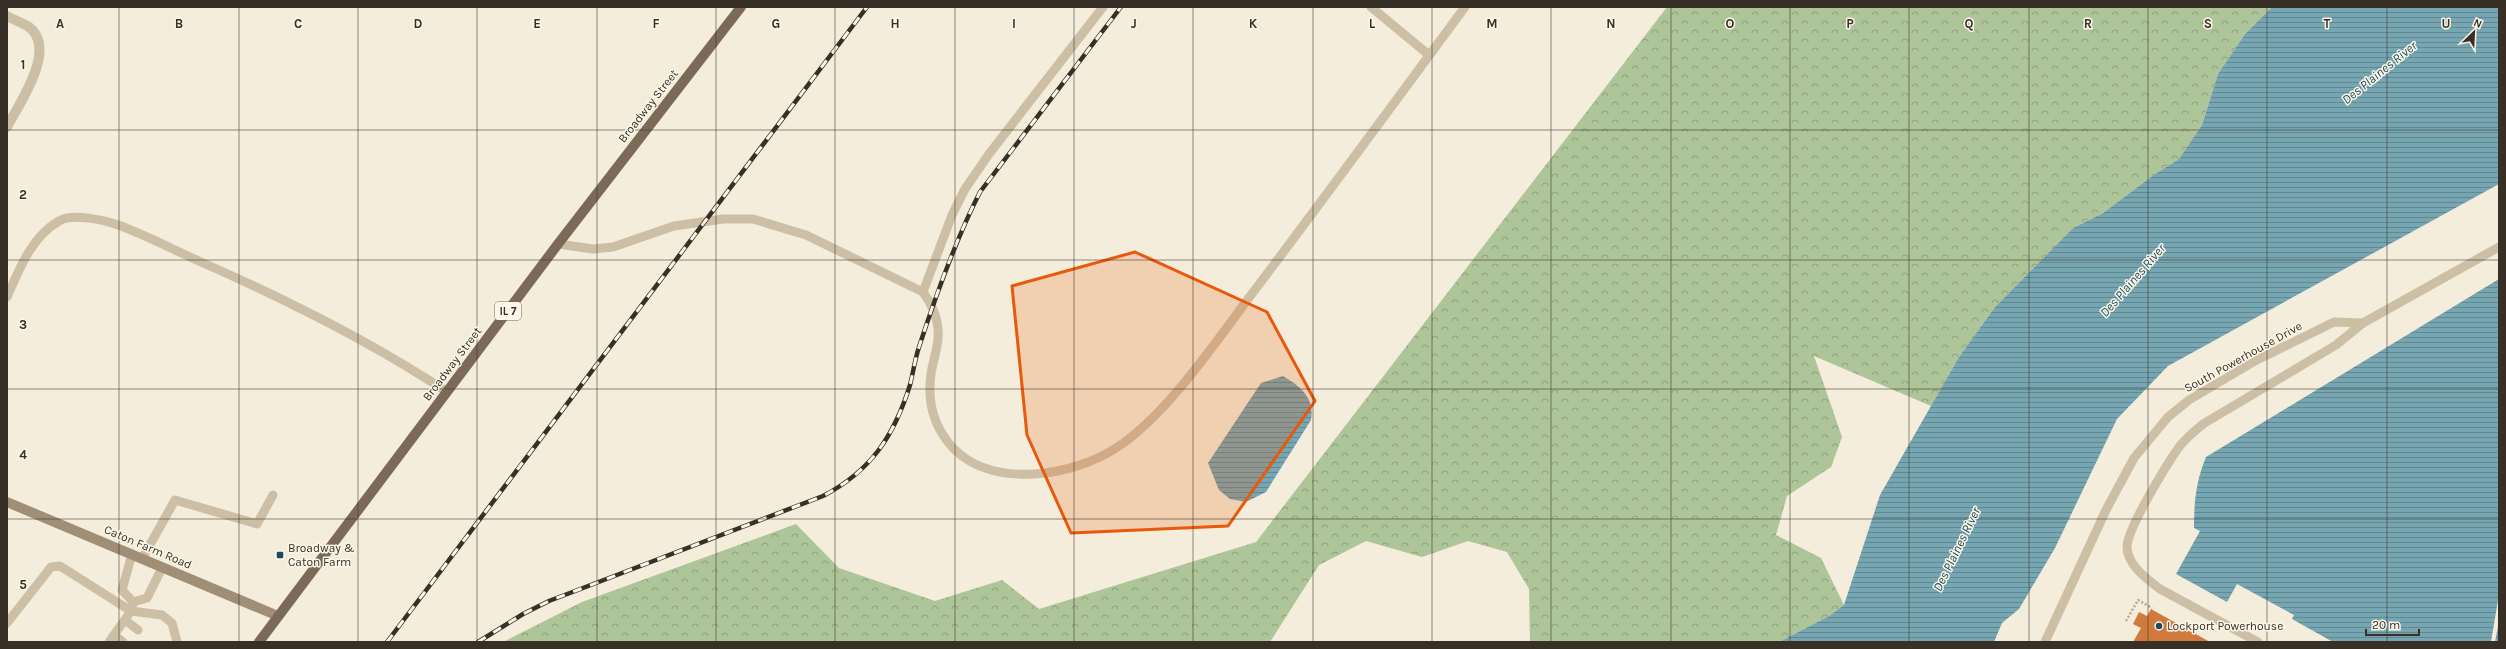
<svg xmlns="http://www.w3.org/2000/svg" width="2506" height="649" font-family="Karla,sans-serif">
	<defs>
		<pattern id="forest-crowns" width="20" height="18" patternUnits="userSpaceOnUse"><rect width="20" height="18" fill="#aec499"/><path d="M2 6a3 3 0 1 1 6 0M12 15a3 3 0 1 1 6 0" fill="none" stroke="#8fa07d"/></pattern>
		<pattern id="water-rules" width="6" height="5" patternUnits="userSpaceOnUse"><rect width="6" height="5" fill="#77a6b3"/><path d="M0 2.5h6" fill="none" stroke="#638892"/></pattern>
	</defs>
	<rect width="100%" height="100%" fill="#f4eddb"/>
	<path fill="url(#forest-crowns)" d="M1667 7H2272L2245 34 2218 74 2202 125 2179 159 2155 174 2103 213 2073 228 1995 307 1959 357 1931 406 1814 356 1842 437 1831 467 1787 496 1776 535 1821 558 1844 605 1829 616 1779 642H1530L1529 589 1507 552 1468 541 1422 557 1366 541 1319 565 1270 642H503L582 602 796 524 839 568 935 601 1002 580 1039 609 1256 542Z"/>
	<g fill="url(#water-rules)">
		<path d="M2272 7H2499V184L2168 366 2117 419 2055 548 2019 609 2002 623 1994 642H1779L1829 616 1844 605 1880 495 1959 357 1995 307 2073 228 2103 213 2155 174 2179 159 2202 125 2218 74 2245 34Z"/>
		<path d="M2499 279V642H2333L2292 619 2294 615 2237 584 2227 602 2176 574 2200 531 2194 528C2194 502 2196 481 2206 457Z"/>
		<path d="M1283 376C1300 386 1315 398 1311 420L1266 492 1246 502 1230 499 1219 490 1208 463 1261 383Z"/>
	</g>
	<path fill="#f4eddb" d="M2499 594V621L2495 642H2491Z"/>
	<path fill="#d07b3d" d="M2151 609 2210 642H2133L2141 628 2133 624 2139 612 2147 616Z"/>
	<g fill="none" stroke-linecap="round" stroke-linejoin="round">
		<path stroke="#b9a98f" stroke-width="2.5" stroke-dasharray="2 2" stroke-linecap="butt" d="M2126 621 2138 600 2152 608"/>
		<g stroke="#cdbfa5" stroke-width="9">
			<path d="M1371 7 1429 55"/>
			<path d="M558 244 593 249 613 247 674 226 723 219H753L806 235 923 292 952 215 965 189 989 154 1103 7"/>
			<path d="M923 292C931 303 937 314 938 329 940 344 933 359 931 374 927 402 934 428 954 449 994 489 1073 476 1116 448 1165 417 1215 343 1251 295 1323 200 1394 103 1465 7"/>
			<path d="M7 297C19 270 31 237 59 221 72 213 104 220 118 225 146 235 174 250 201 262 285 299 370 341 447 392"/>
			<path d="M132 554 122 590 133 602"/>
			<path d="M142 559 175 500 257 524 273 495"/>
			<path d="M133 602 147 598 162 568"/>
			<path d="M125 620 138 630"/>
			<path d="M7 623 51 567 60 566 131 611 133 602"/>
			<path d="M114 635 123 642"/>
			<path d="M109 642 131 611 162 615 172 623 177 642"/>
			<path d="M2045 642 2106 510 2134 458 2168 417 2189 400 2255 361 2334 322 2363 323 2499 247"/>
			<path d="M2258 642 2160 589C2148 580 2127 565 2127 547 2127 529 2167 464 2179 447 2186 438 2195 431 2203 424L2336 345 2363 323"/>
		</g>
		<path stroke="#cdbfa5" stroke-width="10" d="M7 16C14 20 23 23 29 27 58 49 19 104 7 127"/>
		<path stroke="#a18e77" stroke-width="10" d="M7 502 278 616"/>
		<path stroke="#7b6a57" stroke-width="10" d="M259 642 558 244 741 7"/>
		<g stroke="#383027" stroke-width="4.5">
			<g id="rail">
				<path d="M387 642 867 7"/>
				<path d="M478 642 523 614 549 601 823 496C871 471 894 436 910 385 913 373 915 359 919 347 936 295 955 241 980 192L1121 7"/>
			</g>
		</g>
		<use href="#rail" stroke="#fbf6e7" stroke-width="3" stroke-dasharray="9" stroke-linecap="butt"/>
	</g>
	<path fill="#e8590c" fill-opacity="0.2" stroke="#e8590c" stroke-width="3" stroke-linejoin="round" d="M1135 252 1267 312 1315 401 1228 526 1071 533 1027 435 1012 286Z"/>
	<path fill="none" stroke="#383027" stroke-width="1" stroke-opacity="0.55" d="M119 7V642M239 7V642M358 7V642M477 7V642M597 7V642M716 7V642M835 7V642M955 7V642M1074 7V642M1193 7V642M1313 7V642M1432 7V642M1551 7V642M1671 7V642M1790 7V642M1909 7V642M2029 7V642M2148 7V642M2267 7V642M2387 7V642M7 130H2499M7 260H2499M7 389H2499M7 519H2499"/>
	<g fill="#194c5d" stroke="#fbf6e7" stroke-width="1.5">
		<rect x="276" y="551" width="8" height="8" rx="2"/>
		<circle cx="2159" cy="626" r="4"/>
	</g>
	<g text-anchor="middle" stroke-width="3" stroke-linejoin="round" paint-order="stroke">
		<rect fill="#fbf6e7" stroke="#726b61" stroke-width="1" x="495" y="302" width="26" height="18" rx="3"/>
		<g font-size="11" font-weight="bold" fill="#383027">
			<text x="508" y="315">IL 7</text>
		</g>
		<g font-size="12" fill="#383027" stroke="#fbf6e7">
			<text transform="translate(648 106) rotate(-52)" y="4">Broadway Street</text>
			<text transform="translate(2243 357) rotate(-29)" y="4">South Powerhouse Drive</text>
			<text transform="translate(452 364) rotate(-53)" y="4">Broadway Street</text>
			<text transform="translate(148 547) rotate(23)" y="4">Caton Farm Road</text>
		</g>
		<g font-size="12" fill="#383027" stroke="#fbf6e7" text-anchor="start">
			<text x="288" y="552">Broadway &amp;<tspan x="288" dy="14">Caton Farm</tspan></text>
			<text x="2167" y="630">Lockport Powerhouse</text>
		</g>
		<g font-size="13" font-style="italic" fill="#194c5d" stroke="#fbf6e7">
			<text transform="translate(2379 72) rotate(-39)" y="5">Des Plaines River</text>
			<text transform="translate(2132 280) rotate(-49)" y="5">Des Plaines River</text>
			<text transform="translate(1956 549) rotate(-64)" y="5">Des Plaines River</text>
		</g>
	</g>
	<g font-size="13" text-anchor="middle" font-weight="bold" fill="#383027" stroke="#fbf6e7" stroke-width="3" stroke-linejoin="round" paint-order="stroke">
		<text x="60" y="28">A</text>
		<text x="179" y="28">B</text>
		<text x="298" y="28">C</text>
		<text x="418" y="28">D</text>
		<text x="537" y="28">E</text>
		<text x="656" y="28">F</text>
		<text x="776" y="28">G</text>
		<text x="895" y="28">H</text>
		<text x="1014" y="28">I</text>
		<text x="1134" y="28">J</text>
		<text x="1253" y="28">K</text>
		<text x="1372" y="28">L</text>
		<text x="1492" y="28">M</text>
		<text x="1611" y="28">N</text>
		<text x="1730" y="28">O</text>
		<text x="1850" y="28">P</text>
		<text x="1969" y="28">Q</text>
		<text x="2088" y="28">R</text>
		<text x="2208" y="28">S</text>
		<text x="2327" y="28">T</text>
		<text x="2446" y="28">U</text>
		<text x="23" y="69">1</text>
		<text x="23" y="199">2</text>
		<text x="23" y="329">3</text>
		<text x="23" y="459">4</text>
		<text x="23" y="589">5</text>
	</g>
	<rect width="2506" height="649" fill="none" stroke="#383027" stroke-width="16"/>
	<g transform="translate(2474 32) rotate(24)" stroke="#fbf6e7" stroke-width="3" paint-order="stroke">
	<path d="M0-3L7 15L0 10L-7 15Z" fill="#383027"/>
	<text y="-6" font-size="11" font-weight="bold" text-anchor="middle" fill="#383027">N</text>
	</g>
	<path d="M2366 629v6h53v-6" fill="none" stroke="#383027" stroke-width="2"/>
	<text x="2372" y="629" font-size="12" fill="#383027" stroke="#fbf6e7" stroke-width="3" paint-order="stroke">20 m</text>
</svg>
